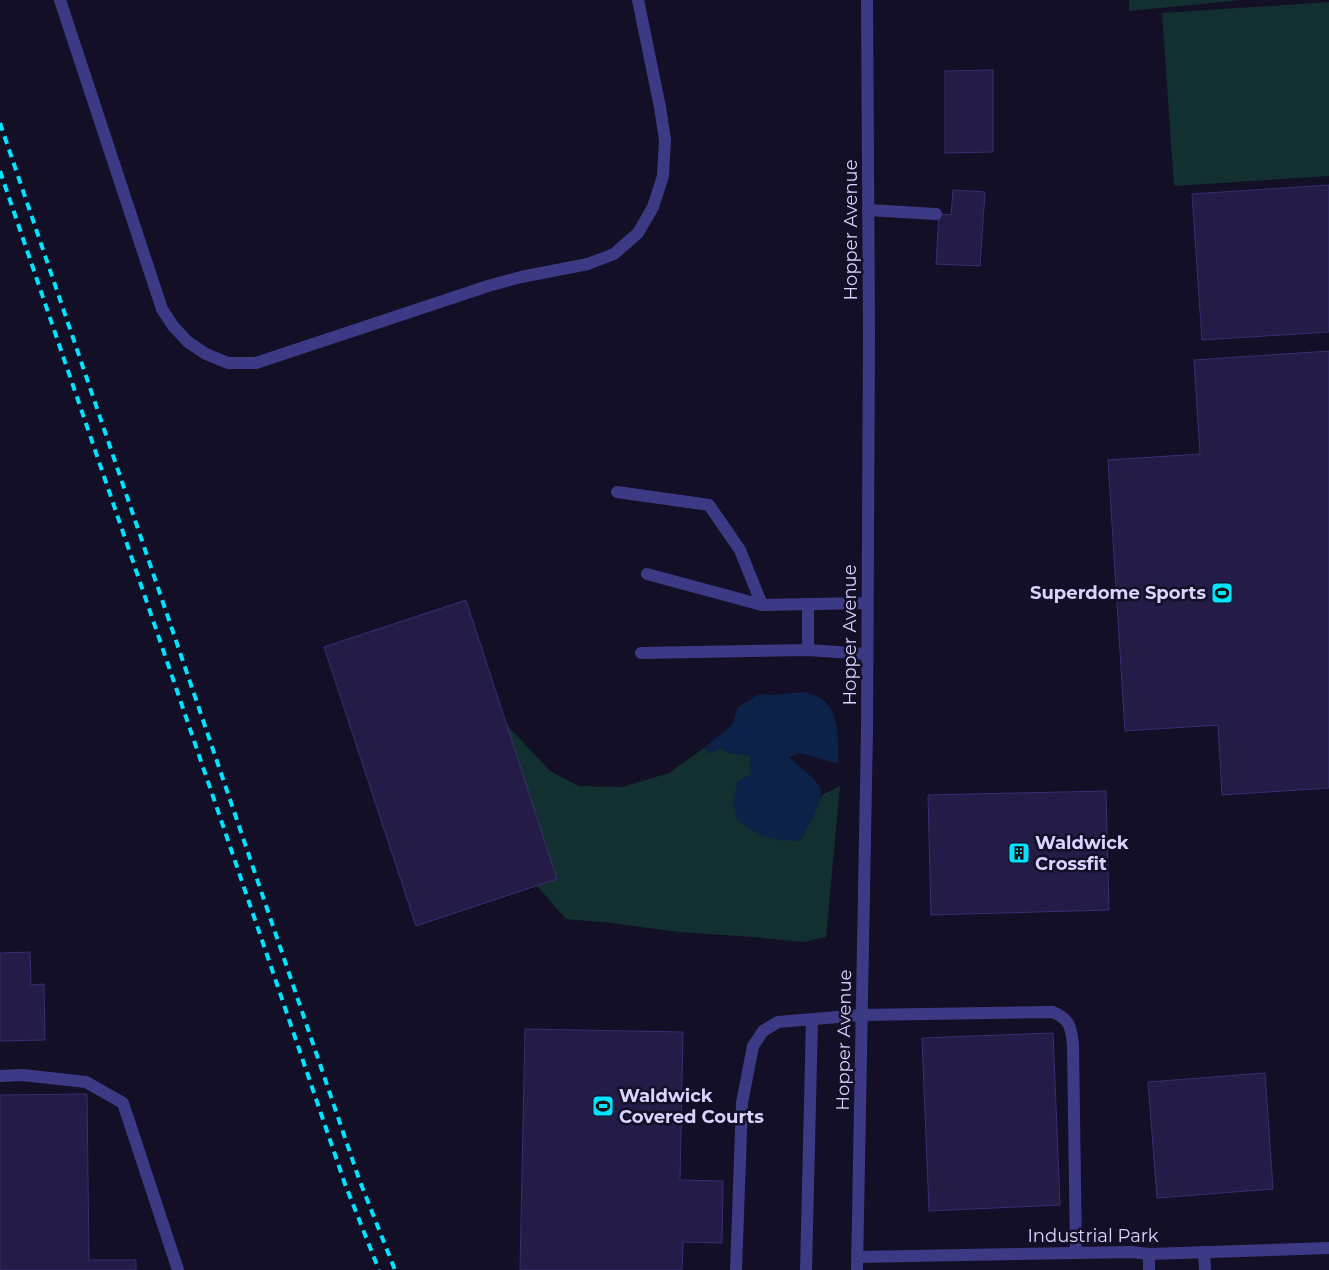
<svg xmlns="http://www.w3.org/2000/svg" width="1329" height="1270" font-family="Montserrat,sans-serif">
	<rect width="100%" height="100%" fill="#130f26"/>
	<g fill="#12302f">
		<path d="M1129 0H1242L1129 11Z"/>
		<path d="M1329 2V176L1174 186 1162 13Z"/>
		<path d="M506 724 550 771 579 786 622 787 669 773 704 748 709 753 721 748 729 753 750 755 751 774 810 824 822 795 840 786 826 937 804 942 753 937 679 932 610 923 566 919 537 886 557 879Z"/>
	</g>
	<path fill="#0c2248" d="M805 692C810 694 816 695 820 698 841 710 838 744 838 764L800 753 789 757C797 765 814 777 820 787 826 797 806 831 800 841L780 840 762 836 737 820 733 801 738 781 751 774 750 755 729 753 721 748 709 753 704 748 732 725 738 707 759 694 773 695Z"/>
	<g fill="#241b47" stroke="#3b2d73">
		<path d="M993 70V152L945 153V71Z"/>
		<path d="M1329 185V332L1202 340 1192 194Z"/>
		<path d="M953 190 985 192 980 266 936 264 939 214 951 215Z"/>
		<path d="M1329 351V788L1222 795 1218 725 1125 731 1108 460 1200 454 1194 360Z"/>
		<path d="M466 600 557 879 416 926 324 647Z"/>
		<path d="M1106 791 1109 910 931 915 928 795Z"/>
		<path d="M30 952 31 985 44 984 45 1040 0 1041V953Z"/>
		<path d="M525 1029 683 1032 680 1180 723 1181 722 1243 683 1242 682 1270H520Z"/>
		<path d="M1053 1033 1060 1205 929 1211 922 1038Z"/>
		<path d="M1265 1073 1273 1189 1157 1198 1148 1082Z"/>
		<path d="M87 1094 89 1260H136V1270H0V1095Z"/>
	</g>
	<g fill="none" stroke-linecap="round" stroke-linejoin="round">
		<g stroke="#3d3a85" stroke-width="12">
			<path d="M60 0 162 309 173 326 188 342 206 354 228 363H256L488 286 521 277 588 264 614 254 638 233 653 207 663 176 665 140 660 107 638 0"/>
			<path d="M868 210 936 214"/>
			<path d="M617 492 709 505 740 550 762 605"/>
			<path d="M647 574 762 605 867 603"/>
			<path d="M808 604V650"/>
			<path d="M641 653 808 650 867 654"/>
			<path d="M0 1076 22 1075 86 1082 123 1103 178 1270"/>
			<path d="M1204 1252 1205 1270"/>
			<path d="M857 1257 1131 1252 1149 1254 1329 1248"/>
			<path d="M736 1270 742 1103 753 1046 763 1031 778 1022 862 1015 1053 1012C1071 1020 1071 1028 1073 1045L1076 1253"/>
			<path d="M806 1270 812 1019"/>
			<path d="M857 1270 867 730 869 334 867 0"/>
			<path d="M1149 1270V1254"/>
		</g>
		<g stroke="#00e5ff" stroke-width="4" stroke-dasharray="8 6" stroke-linecap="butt">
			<path d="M0 123 359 1179 395 1270"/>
			<path d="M0 171 345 1184 379 1270"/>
		</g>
	</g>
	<defs>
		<g id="stadium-square" transform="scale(1.125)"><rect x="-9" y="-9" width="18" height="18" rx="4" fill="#00e5ff" stroke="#130f26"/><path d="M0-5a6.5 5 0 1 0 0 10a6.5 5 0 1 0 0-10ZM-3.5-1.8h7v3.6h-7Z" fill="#111"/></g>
		<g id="building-square" transform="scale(1.125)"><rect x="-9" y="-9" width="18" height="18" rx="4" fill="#00e5ff" stroke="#130f26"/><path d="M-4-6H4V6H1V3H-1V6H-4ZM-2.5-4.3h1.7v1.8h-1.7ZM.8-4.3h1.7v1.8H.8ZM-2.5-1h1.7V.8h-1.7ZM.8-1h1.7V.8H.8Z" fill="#111"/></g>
	</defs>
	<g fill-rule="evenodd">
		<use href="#stadium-square" x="1222" y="593"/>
		<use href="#building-square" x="1019" y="853"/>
		<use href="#stadium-square" x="603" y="1106"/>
	</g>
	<g text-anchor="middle" stroke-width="5" stroke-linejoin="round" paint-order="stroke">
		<g font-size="18" fill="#d9d4ff" stroke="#130f26">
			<text transform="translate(851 230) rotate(-90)" y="6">Hopper Avenue</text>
			<text transform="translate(850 635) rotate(-90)" y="6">Hopper Avenue</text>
			<text transform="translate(844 1040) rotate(-89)" y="6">Hopper Avenue</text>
			<text x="1093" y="1242">Industrial Park</text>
		</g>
		<g font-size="18" font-weight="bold" fill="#d9d4ff" stroke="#130f26" text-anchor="start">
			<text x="1206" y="599" text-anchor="end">Superdome Sports</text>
			<text x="1035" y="849">Waldwick<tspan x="1035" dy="21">Crossfit</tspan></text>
			<text x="619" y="1102">Waldwick<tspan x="619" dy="21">Covered Courts</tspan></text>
		</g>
	</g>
</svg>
